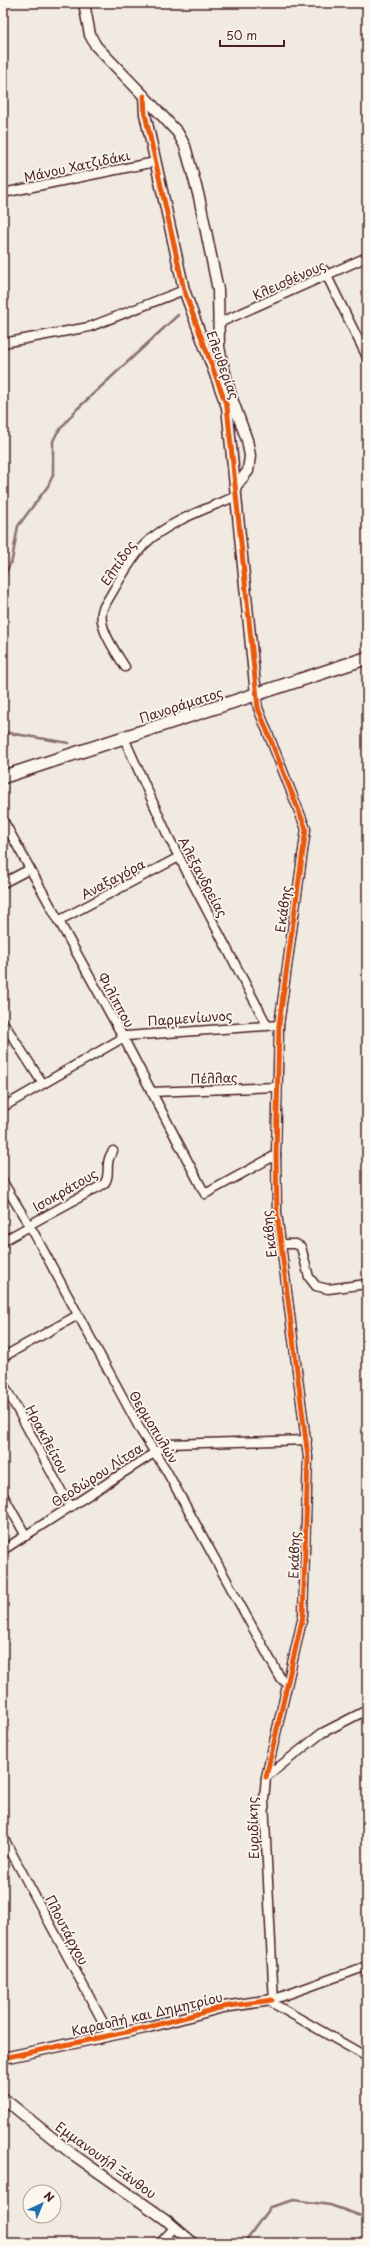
<svg xmlns="http://www.w3.org/2000/svg" width="370" height="2246" font-family="'Playpen Sans',sans-serif">
	<rect width="100%" height="100%" fill="#f0eae0"/>
	<filter id="ink" filterUnits="userSpaceOnUse"><feTurbulence type="fractalNoise" baseFrequency=".025" numOctaves="2"/><feDisplacementMap in="SourceGraphic" scale="8" xChannelSelector="R" yChannelSelector="G"/><feConvolveMatrix kernelMatrix="1 2 1 2 8 2 1 2 1" color-interpolation-filters="sRGB"/></filter>
	<g filter="url(#ink)">
		<g fill="none" stroke-linecap="round" stroke-linejoin="round">
			<g stroke="#8c6f72" stroke-width="2.5">
				<path d="M3 579 12 560 18 526 48 486 53 475V441L57 433 76 410 178 315"/>
				<path d="M3 732 69 743"/>
				<path d="M244 2243 270 2207 294 2200 330 2205 367 2218"/>
			</g>
			<g stroke="#4a1f2b" stroke-width="11">
				<g id="minor">
					<path d="M3 193 155 162"/>
					<path d="M324 270 367 357"/>
					<path d="M219 323 367 257"/>
					<path d="M3 343 89 327 184 290"/>
					<path d="M125 667C116 652 96 626 103 608 116 587 128 562 145 544 167 522 208 508 237 496"/>
					<path d="M256 695 258 708 306 829 279 1025 276 1155 277 1213 308 1457 303 1616 266 1777"/>
					<path d="M124 738 168 836 267 1025"/>
					<path d="M3 820 123 1037 205 1194 276 1155"/>
					<path d="M3 883 30 869"/>
					<path d="M58 921 179 857"/>
					<path d="M3 1022 43 1084"/>
					<path d="M151 1092 277 1087"/>
					<path d="M3 1107 126 1036 279 1025"/>
					<path d="M3 1182 35 1235 141 1431 166 1470 281 1679 287 1683"/>
					<path d="M29 1225 104 1184C112 1174 103 1164 113 1151"/>
					<path d="M3 1241 30 1226"/>
					<path d="M281 1244H296L301 1247 309 1277 316 1286 328 1289 367 1284"/>
					<path d="M3 1357 78 1315"/>
					<path d="M3 1383 70 1507"/>
					<path d="M3 1495 26 1536"/>
					<path d="M3 1550 168 1444 307 1440"/>
					<path d="M367 1710 322 1733 266 1777 264 1800 274 2004 367 2057"/>
					<path d="M3 1837 110 2035"/>
					<path d="M272 2000 367 1966"/>
					<path d="M160 2243 175 2227"/>
				</g>
			</g>
			<g stroke="#4a1f2b" stroke-width="13">
				<g id="tertiary">
					<path d="M84 3 90 35 96 46 144 96 178 133 185 146 199 197 218 290 219 347 222 361 231 396 247 440 250 456 248 471 236 486"/>
					<path d="M144 96 145 114 184 290 227 407 256 695"/>
					<path d="M3 2058 145 2028 223 2007 272 2000"/>
					<path d="M3 2098 71 2153 165 2219 193 2243"/>
				</g>
			</g>
			<g stroke="#4a1f2b" stroke-width="15">
				<path id="secondary" d="M3 777 367 658"/>
			</g>
			<use href="#minor" stroke="#fbf7ec" stroke-width="8"/>
			<use href="#tertiary" stroke="#fbf7ec" stroke-width="10"/>
			<use href="#secondary" stroke="#fbf7ec" stroke-width="12"/>
			<g stroke="#fbf7ec" stroke-width="8">
				<g id="cycleway">
					<path d="M144 96 145 114 184 290 227 407 258 708 306 829 279 1025 276 1155 277 1213 308 1457 303 1616 266 1777"/>
					<path d="M3 2058 145 2028 223 2007 272 2000"/>
				</g>
			</g>
			<use href="#cycleway" stroke="#e8590c" stroke-width="5"/>
		</g>
	</g>
	<g text-anchor="middle" stroke-width="3.5" stroke-linejoin="round" paint-order="stroke">
		<g font-size="13" fill="#4a1f2b" stroke="#fbf7ec">
			<text transform="translate(77 166) rotate(-12)" y="5">Μάνου Χατζιδάκι</text>
			<text transform="translate(289 280) rotate(-24)" y="5">Κλεισθένους</text>
			<text transform="translate(223 365) rotate(70)" y="5">Ελευθερίας</text>
			<text transform="translate(118 563) rotate(-56)" y="5">Ελπίδος</text>
			<text transform="translate(181 705) rotate(-18)" y="5">Πανοράματος</text>
			<text transform="translate(203 877) rotate(62)" y="5">Αλεξανδρείας</text>
			<text transform="translate(113 879) rotate(-28)" y="5">Αναξαγόρα</text>
			<text transform="translate(283 909) rotate(-82)" y="5">Εκάβης</text>
			<text transform="translate(116 1000) rotate(61)" y="5">Φιλίππου</text>
			<text transform="translate(190 1018) rotate(-4)" y="5">Παρμενίωνος</text>
			<text transform="translate(214 1078) rotate(-2)" y="5">Πέλλας</text>
			<text transform="translate(65 1190) rotate(-30)" y="5">Ισοκράτους</text>
			<text transform="translate(269 1234) rotate(-97)" y="5">Εκάβης</text>
			<text transform="translate(154 1427) rotate(59)" y="5">Θερμοπυλών</text>
			<text transform="translate(47 1439) rotate(62)" y="5">Ηρακλείτου</text>
			<text transform="translate(97 1475) rotate(-33)" y="5">Θεοδώρου Λίτσα</text>
			<text transform="translate(294 1555) rotate(-88)" y="5">Εκάβης</text>
			<text transform="translate(253 1828) rotate(-92)" y="5">Ευριδίκης</text>
			<text transform="translate(67 1930) rotate(62)" y="5">Πλουτάρχου</text>
			<text transform="translate(147 2014) rotate(-13)" y="5">Καραολή και Δημητρίου</text>
			<text transform="translate(106 2160) rotate(36)" y="5">Εμμανουήλ Ξάνθου</text>
		</g>
	</g>
	<rect width="370" height="2246" fill="none" stroke="#fbf7ec" stroke-width="16"/>
	<rect x="8" y="8" width="354" height="2230" fill="none" stroke="#4a1f2b" stroke-width="1.5" filter="url(#ink)"/>
	<g transform="translate(42 2204) rotate(44)"><circle r="19" fill="#fbf7ec" stroke="#b4a19f"/>
	<path d="M0-3L7 15L0 10L-7 15Z" fill="#1f6fb2"/>
	<text y="-6" font-size="11" font-weight="bold" text-anchor="middle" fill="#4a1f2b">N</text>
	</g>
	<path d="M220 40v6h64v-6" fill="none" stroke="#4a1f2b" stroke-width="2"/>
	<text x="226" y="40" font-size="12" fill="#4a1f2b" stroke="#fbf7ec" stroke-width="3" paint-order="stroke">50 m</text>
</svg>
